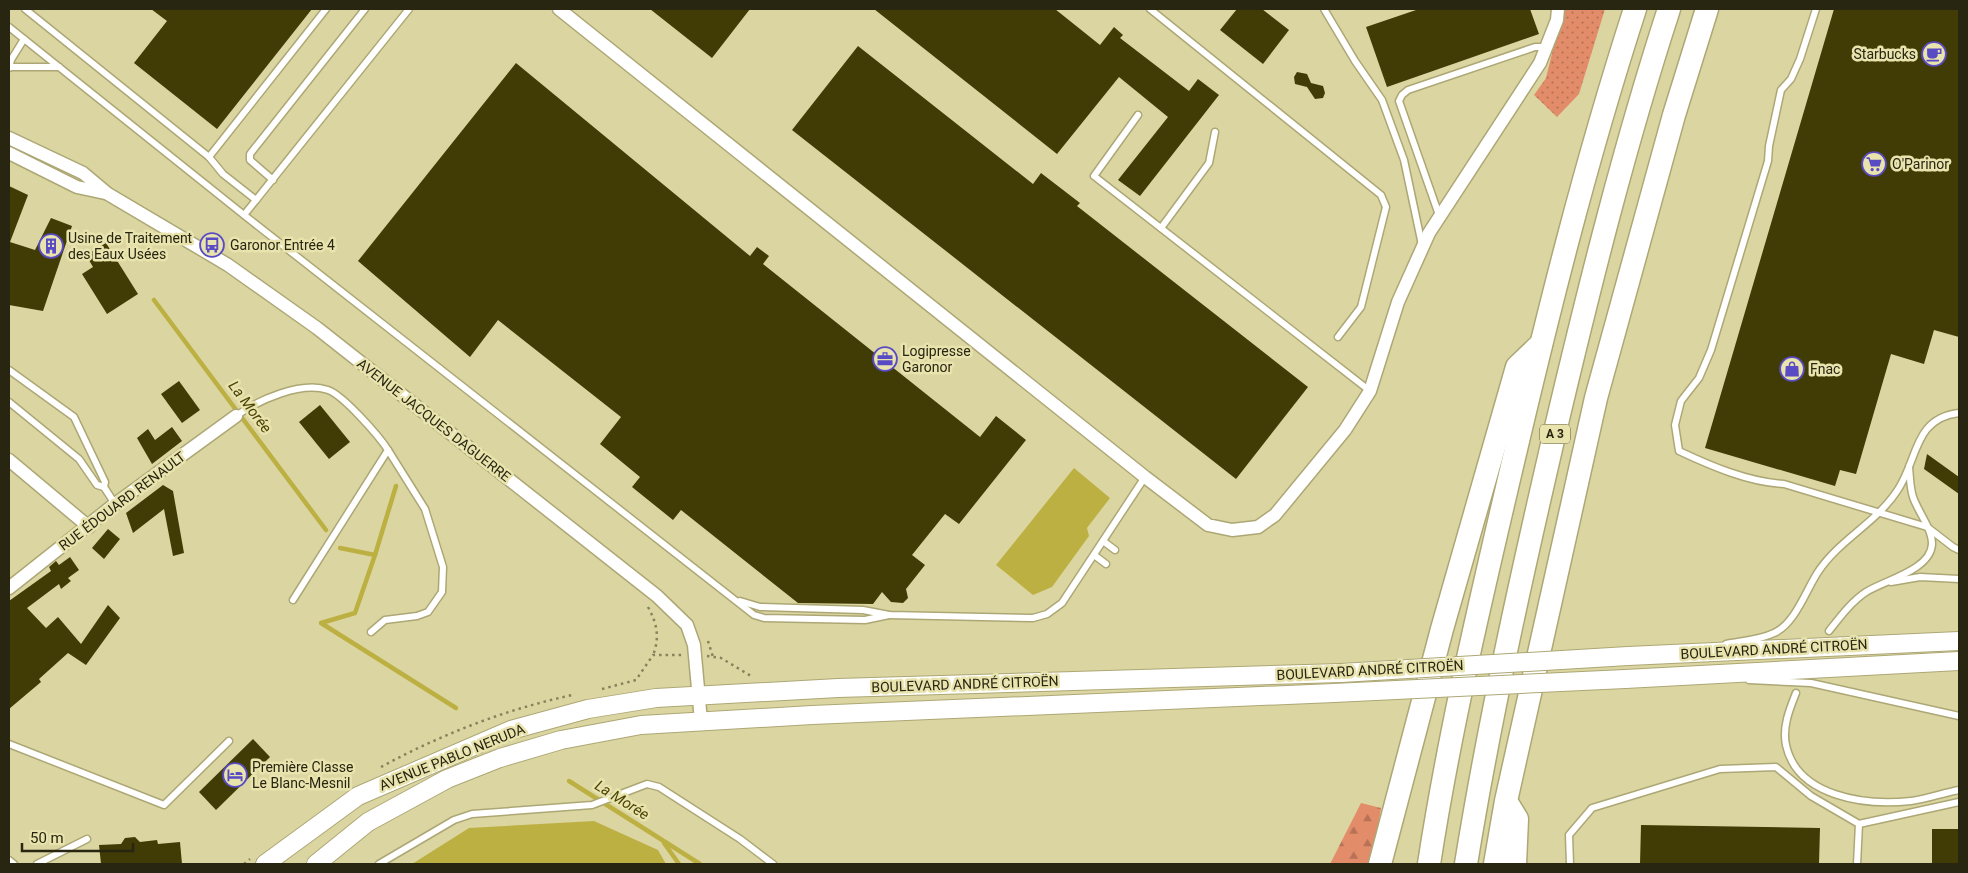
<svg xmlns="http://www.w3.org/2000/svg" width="1968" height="873" font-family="Roboto,sans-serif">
	<defs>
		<pattern id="grass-dots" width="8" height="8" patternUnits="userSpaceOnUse" patternTransform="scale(1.25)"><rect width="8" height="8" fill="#e28c6a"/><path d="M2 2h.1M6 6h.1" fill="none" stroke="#b77256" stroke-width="1.8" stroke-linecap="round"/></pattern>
		<pattern id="forest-firs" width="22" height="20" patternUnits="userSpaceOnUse" patternTransform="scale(1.25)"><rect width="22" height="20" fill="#e28c6a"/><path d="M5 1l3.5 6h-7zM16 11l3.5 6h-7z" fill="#b77256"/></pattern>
	</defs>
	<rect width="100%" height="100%" fill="#dbd6a1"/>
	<path fill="url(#grass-dots)" d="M1563 9H1605L1579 94 1557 117 1534 95 1546 78Z"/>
	<path fill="url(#forest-firs)" d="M1361 803 1381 808 1372 864H1330Z"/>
	<g fill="#bdb042">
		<path d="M1074 468 1110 498 1087 528 1089 536 1052 587 1033 595 996 565Z"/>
		<path d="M594 821 658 850 666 864H412L469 828Z"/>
	</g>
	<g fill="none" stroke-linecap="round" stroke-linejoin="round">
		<g stroke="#bdb042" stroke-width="4.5">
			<path d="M154 300 326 530"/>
			<path d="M340 548 375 555 355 613 321 623 456 708"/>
			<path d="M375 555 396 486"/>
			<path d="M569 781 700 864"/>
			<path d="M664 843 679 864"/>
		</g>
	</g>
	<g fill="#413b06">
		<path d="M151 9H312L217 129 134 63 167 21Z"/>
		<path d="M650 9H750L712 58Z"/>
		<path d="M874 9H1055L1100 45 1114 27 1123 35 1120 38 1189 91 1198 79 1219 95 1140 196 1118 180 1168 117 1119 77 1057 154Z"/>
		<path d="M1237 9H1262L1289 30 1263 64 1220 30Z"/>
		<path d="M1419 9H1530L1539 34 1387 87 1366 27Z"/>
		<path d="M1834 9H1959V337L1934 330 1924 364 1891 354 1856 474 1840 470 1835 486 1705 448Z"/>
		<path d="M858 46 1033 184 1041 173 1080 203 1077 206 1308 387 1236 479 792 130Z"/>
		<path d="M516 63 750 256 757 247 769 256 763 264 980 437 996 416 1026 440 959 524 945 514 912 555 925 565 906 589 908 598 903 603 891 602 882 592 873 604 798 603 681 510 673 520 632 487 640 477 600 444 621 417 498 320 470 357 358 261Z"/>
		<path d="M1297 72 1307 74 1311 83 1323 86 1325 93 1323 98 1315 99 1307 87 1295 84 1294 77Z"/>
		<path d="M9 186 28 195 10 242 35 250 51 218 72 226 43 311 9 305Z"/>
		<path d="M106 243 138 294 107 314 82 274 93 267 86 255Z"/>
		<path d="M179 381 200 410 182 423 161 394Z"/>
		<path d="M320 405 350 442 329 459 299 422Z"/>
		<path d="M172 427 182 441 152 464 137 438 148 429 155 440Z"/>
		<path d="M1927 454 1959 477V494L1924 469Z"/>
		<path d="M163 485 173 491 184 553 173 556 164 509 133 533 126 513Z"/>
		<path d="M108 529 120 539 104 559 92 548Z"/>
		<path d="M70 557 79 570 68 578 71 581 61 589 59 584 27 608 46 628 58 617 81 644 108 605 120 618 86 665 68 653 39 679 41 682 9 709V601L51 571 49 567 56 561 59 565Z"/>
		<path d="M253 739 270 757 216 810 199 792Z"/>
		<path d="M1641 825 1820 828 1819 864H1640Z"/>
		<rect x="1932" y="829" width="27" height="35"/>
		<path d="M135 837 140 842 157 840 158 844 180 842 182 864H101L99 845 121 844 125 838Z"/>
	</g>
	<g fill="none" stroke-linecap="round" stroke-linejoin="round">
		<g stroke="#ada775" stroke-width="9">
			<g id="service">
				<path d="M25 9 209 157 326 9"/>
				<path d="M1150 9 1381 195 1386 207 1361 307 1338 337"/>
				<path d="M1324 9 1355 61 1382 100 1404 160 1422 245"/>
				<path d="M1816 9 1800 59 1791 79 1781 90 1769 146 1768 161 1711 350 1699 378 1681 401 1675 425 1679 451C1711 466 1748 482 1784 484L1927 527 1953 547 1959 550"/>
				<path d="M9 27 244 215 754 615 764 618 865 620 889 615"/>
				<path d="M9 67H59"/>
				<path d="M9 68 11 60 24 39"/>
				<path d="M1138 115 1094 176 1370 391"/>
				<path d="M209 157 223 174 256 200 244 215"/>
				<path d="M273 180 250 160V154L365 9"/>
				<path d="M256 200 409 9"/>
				<path d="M1439 215 1399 101 1402 95 1408 90 1535 47H1546"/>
				<path d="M1161 228 1209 163 1215 132"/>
				<path d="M9 370 74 417 105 482 104 487 115 504"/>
				<path d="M9 402 79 459 97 485 104 487"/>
				<path d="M236 416C258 400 301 381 328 390 343 395 379 436 388 450L293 600"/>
				<path d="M1103 541 1115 550"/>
				<path d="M1094 555 1106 564"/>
				<path d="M1891 582 1920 577 1959 579"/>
				<path d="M740 601 760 607 863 610 889 615 1033 618 1047 614 1062 603 1145 477"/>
				<path d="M1829 631C1840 617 1851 602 1866 592 1885 580 1931 570 1932 544 1932 528 1918 512 1913 497 1910 488 1910 477 1909 467"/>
				<path d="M371 632 385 620 417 616 428 612 442 592 443 567 425 509 388 450"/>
				<path d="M1726 644C1741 641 1760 640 1774 633 1795 624 1806 590 1818 572 1839 540 1876 523 1897 491 1918 461 1913 418 1959 413"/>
				<path d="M1749 680 1811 683 1959 716"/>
				<path d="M1796 693C1790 708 1782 727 1786 745 1797 797 1866 806 1911 801 1927 799 1943 793 1959 790"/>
				<path d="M9 744 164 805 229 741"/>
				<path d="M9 860 14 864"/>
				<path d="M37 864 87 839"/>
				<path d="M379 864 454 820 472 814 592 805 647 784 659 787 740 839 773 864"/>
				<path d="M1570 864 1569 835 1592 808 1720 769 1776 767 1811 796 1859 824 1959 802"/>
				<path d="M1857 864 1859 824"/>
			</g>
		</g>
		<g stroke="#ada775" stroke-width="15">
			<g id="minor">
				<path d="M559 9 1145 477 1208 525 1232 530 1258 527 1275 515 1345 430 1370 391 1398 302 1429 233 1540 63 1557 20 1558 9"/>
				<path d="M9 138 83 173 108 194 228 265 317 328 657 596 687 625 694 645 701 721"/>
				<path d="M9 153 77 187 105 193"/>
				<path d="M9 460 89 527"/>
				<path d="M9 588 115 504 236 416"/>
			</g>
		</g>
		<g stroke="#ada775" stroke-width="20">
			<g id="secondary">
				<path d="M1628 656 1959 641"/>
				<path d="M1625 679 1959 661"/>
				<path d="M265 864 358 796 511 730 588 709 656 698 838 688 1341 673"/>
				<path d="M316 864 368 822 447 779 500 758 561 740 641 725 812 715 1334 693"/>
			</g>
		</g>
		<g stroke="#ada775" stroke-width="25">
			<g id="motorway">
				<path d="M1509 806 1517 819 1515 864"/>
				<path d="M1380 864 1442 629 1517 367 1541 344"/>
				<path d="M1429 864C1449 734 1479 607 1509 479 1546 321 1585 163 1635 9"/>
				<path d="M1466 864C1490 716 1523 569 1557 423 1590 284 1625 144 1669 9"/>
				<path d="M1495 864 1506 801 1596 398 1674 115 1707 9"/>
			</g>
		</g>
		<g stroke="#86825c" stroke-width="2.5" stroke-dasharray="2.5 4" stroke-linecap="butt">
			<path d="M648 607C657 623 660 638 653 655"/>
			<path d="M708 641 713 657"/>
			<path d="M707 656 721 658 751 676"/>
			<path d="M602 689 636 680 653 655H682"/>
			<path d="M381 767C442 734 504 710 572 695"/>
			<path d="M244 864 250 859"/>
		</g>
		<use href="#service" stroke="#fff" stroke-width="6"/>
		<use href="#minor" stroke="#fff" stroke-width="12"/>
		<use href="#secondary" stroke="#fff" stroke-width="18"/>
		<use href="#motorway" stroke="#fff" stroke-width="22"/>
		<g stroke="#ada775" stroke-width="20" stroke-linecap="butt">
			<g id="secondary-bridge">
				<path d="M1341 673 1628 656"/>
				<path d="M1334 693 1625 679"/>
			</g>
		</g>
		<use href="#secondary-bridge" stroke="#fff" stroke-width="18"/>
	</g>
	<defs>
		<g id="cafe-ring" transform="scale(1.25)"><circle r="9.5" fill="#e9e3ae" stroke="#584bc3" stroke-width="1.5"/><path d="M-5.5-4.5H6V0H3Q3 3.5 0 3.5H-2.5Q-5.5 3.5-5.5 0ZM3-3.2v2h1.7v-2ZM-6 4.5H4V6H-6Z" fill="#584bc3"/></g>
		<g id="supermarket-ring" transform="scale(1.25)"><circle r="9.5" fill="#e9e3ae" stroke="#584bc3" stroke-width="1.5"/><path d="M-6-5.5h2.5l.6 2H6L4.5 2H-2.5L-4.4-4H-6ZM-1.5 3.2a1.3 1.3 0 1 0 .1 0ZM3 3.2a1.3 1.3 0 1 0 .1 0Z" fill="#584bc3"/></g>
		<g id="bus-ring" transform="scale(1.25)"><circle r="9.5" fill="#e9e3ae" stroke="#584bc3" stroke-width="1.5"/><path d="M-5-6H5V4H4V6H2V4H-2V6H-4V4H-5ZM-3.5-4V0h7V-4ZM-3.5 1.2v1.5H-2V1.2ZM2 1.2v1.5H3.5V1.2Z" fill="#584bc3"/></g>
		<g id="building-ring" transform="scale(1.25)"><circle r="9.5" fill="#e9e3ae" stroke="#584bc3" stroke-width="1.5"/><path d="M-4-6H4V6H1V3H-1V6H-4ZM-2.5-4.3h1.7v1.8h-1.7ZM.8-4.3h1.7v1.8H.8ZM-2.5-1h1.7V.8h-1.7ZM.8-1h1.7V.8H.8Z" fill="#584bc3"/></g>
		<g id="office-ring" transform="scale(1.25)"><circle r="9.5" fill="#e9e3ae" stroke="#584bc3" stroke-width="1.5"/><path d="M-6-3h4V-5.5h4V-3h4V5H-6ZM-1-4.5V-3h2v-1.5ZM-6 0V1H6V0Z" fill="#584bc3"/></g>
		<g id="shop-ring" transform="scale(1.25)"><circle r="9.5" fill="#e9e3ae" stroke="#584bc3" stroke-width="1.5"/><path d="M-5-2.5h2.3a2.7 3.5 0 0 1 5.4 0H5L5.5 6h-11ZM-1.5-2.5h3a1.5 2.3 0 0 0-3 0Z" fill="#584bc3"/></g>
		<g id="hotel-ring" transform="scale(1.25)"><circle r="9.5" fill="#e9e3ae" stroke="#584bc3" stroke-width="1.5"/><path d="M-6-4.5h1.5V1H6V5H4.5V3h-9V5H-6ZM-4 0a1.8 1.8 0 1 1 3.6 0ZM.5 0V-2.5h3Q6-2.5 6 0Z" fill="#584bc3"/></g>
	</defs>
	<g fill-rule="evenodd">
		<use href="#cafe-ring" x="1934" y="54"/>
		<use href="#supermarket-ring" x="1874" y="164"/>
		<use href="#bus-ring" x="212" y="245"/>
		<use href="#building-ring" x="51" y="246"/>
		<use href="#office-ring" x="885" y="359"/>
		<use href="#shop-ring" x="1792" y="369"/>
		<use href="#hotel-ring" x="235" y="775"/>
	</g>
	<g text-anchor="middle" stroke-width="5" stroke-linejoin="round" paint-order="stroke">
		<rect fill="#e9e3ae" stroke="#625e40" stroke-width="1" x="1540" y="424.5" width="30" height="19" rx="4"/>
		<g font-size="12" font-weight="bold" fill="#282511">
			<text x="1555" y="438">A 3</text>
		</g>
		<g font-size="14" fill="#282511" stroke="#e9e3ae" text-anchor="start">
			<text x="1916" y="59" text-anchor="end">Starbucks</text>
			<text x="1892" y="169">O'Parinor</text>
			<text x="68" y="243">Usine de Traitement<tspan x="68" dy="16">des Eaux Usées</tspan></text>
			<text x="230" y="250">Garonor Entrée 4</text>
			<text x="902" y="356">Logipresse<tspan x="902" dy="16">Garonor</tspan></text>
			<text x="1810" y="374">Fnac</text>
			<text x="252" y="772">Première Classe<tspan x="252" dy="16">Le Blanc-Mesnil</tspan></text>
		</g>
		<g font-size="14" fill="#282511" stroke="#e9e3ae">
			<text transform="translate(434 420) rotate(38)" y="5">AVENUE JACQUES DAGUERRE</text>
			<text transform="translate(122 501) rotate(-37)" y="5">RUE ÉDOUARD RENAULT</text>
			<text transform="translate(1774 649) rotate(-3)" y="5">BOULEVARD ANDRÉ CITROËN</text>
			<text transform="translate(1370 670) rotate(-3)" y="5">BOULEVARD ANDRÉ CITROËN</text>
			<text transform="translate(965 684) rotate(-2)" y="5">BOULEVARD ANDRÉ CITROËN</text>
			<text transform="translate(452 757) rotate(-22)" y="5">AVENUE PABLO NERUDA</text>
		</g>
		<g font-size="15" font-style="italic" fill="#4a4404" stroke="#e9e3ae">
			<text transform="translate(250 407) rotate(53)" y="5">La Morée</text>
			<text transform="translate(622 800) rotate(32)" y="5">La Morée</text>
		</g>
	</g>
	<rect width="1968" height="873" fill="none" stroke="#282511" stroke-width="20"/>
	<path d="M22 843v8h111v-8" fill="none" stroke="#282511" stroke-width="2.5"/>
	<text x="30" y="843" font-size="15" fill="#282511" stroke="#e9e3ae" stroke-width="4" paint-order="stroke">50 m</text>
</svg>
